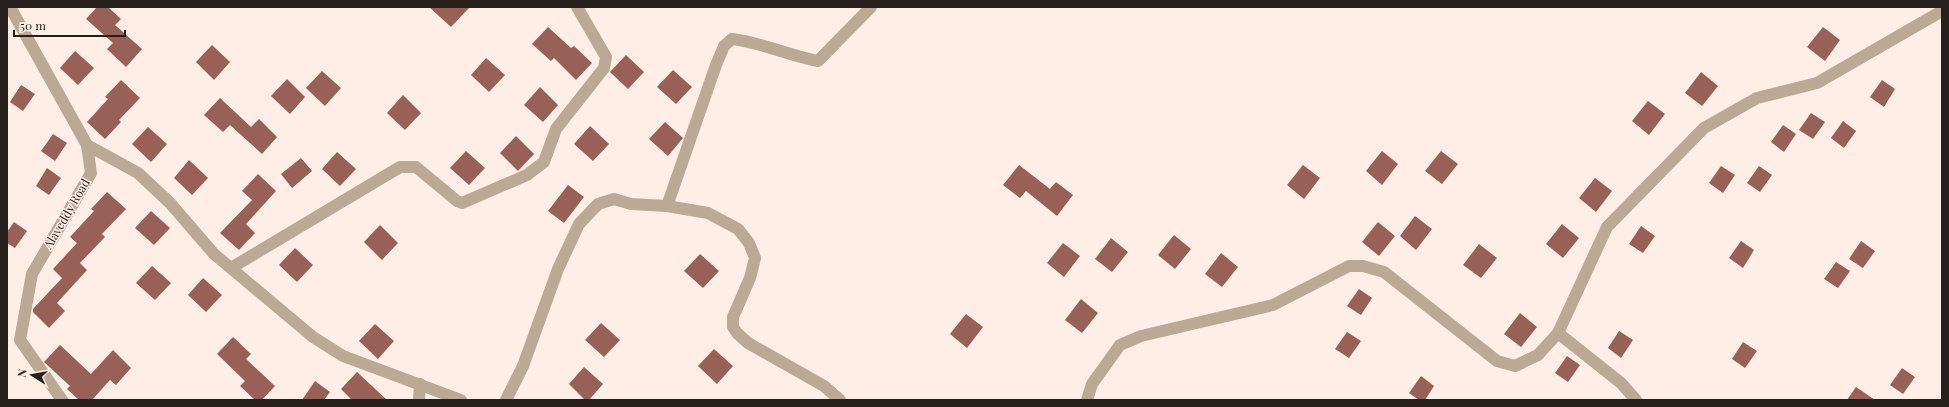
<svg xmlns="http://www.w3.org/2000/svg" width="1949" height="407" font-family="'Playfair Display',serif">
	<rect width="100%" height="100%" fill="#feeee6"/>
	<g fill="#996057">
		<path d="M97 7H108L121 19 115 25 142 49 126 67 107 49 113 43 86 19Z"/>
		<path d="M429 7H470L451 27Z"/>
		<path d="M548 27 571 48 574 46 592 63 576 80 554 58 551 61 532 44Z"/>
		<path d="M1823 27 1840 40 1825 61 1807 47Z"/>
		<path d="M212 45 230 62 214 80 196 62Z"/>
		<path d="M75 51 94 68 78 85 60 68Z"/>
		<path d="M626 55 644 72 628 89 610 72Z"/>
		<path d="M486 58 505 75 489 92 471 75Z"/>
		<path d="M673 70 692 87 676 104 657 87Z"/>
		<path d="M322 71 341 88 325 106 306 88Z"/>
		<path d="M1701 72 1718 86 1702 106 1685 93Z"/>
		<path d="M287 79 305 97 290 114 271 96Z"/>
		<path d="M121 80 140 98 119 120 121 122 105 139 87 122 108 99 105 97Z"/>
		<path d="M1882 80 1895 89 1884 107 1870 97Z"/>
		<path d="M21 85 35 94 23 111 10 102Z"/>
		<path d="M540 87 558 105 543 122 524 105Z"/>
		<path d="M403 95 421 113 405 130 387 113Z"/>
		<path d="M220 98 251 127 259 119 277 137 262 154 230 125 223 132 204 115Z"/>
		<path d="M1648 101 1665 114 1649 135 1632 121Z"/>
		<path d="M1811 113 1825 122 1813 139 1799 130Z"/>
		<path d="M1843 121 1856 131 1844 148 1831 138Z"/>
		<path d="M665 122 683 138 668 156 649 139Z"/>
		<path d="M1783 125 1796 134 1784 152 1771 142Z"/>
		<path d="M590 126 609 144 593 161 574 144Z"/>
		<path d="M148 127 167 144 151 162 132 144Z"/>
		<path d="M53 134 67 143 55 161 41 151Z"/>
		<path d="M516 136 534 154 518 171 500 153Z"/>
		<path d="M466 151 485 168 469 185 450 168Z"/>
		<path d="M1382 151 1398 164 1382 185 1366 171Z"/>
		<path d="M1441 151 1458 164 1442 184 1425 171Z"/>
		<path d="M337 152 356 169 340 186 322 169Z"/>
		<path d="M301 158 312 171 292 188 281 174Z"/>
		<path d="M189 160 208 178 192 195 174 178Z"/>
		<path d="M1019 165 1050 189 1056 182 1073 195 1057 216 1026 191 1020 198 1003 185Z"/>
		<path d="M1303 165 1320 178 1304 199 1287 185Z"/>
		<path d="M1721 166 1735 175 1723 193 1709 183Z"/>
		<path d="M1759 166 1772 175 1760 192 1747 183Z"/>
		<path d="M47 168 61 178 49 195 36 186Z"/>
		<path d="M258 174 276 191 246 224 255 233 239 250 220 233 252 200 242 191Z"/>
		<path d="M1595 178 1612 191 1596 212 1579 198Z"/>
		<path d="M568 185 584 197 564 223 548 211Z"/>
		<path d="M107 192 126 209 102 234 105 237 80 263 87 270 57 303 65 311 49 328 33 312V309L62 278 53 269 77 243 70 237 94 211 91 209Z"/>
		<path d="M151 211 170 228 154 245 135 228Z"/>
		<path d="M1415 216 1432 229 1416 250 1400 236Z"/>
		<path d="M14 222 27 231 15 248 7 243V232Z"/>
		<path d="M1378 222 1395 236 1379 256 1362 242Z"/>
		<path d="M1562 224 1579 238 1563 258 1546 244Z"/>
		<path d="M380 225 398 243 382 260 364 242Z"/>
		<path d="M1641 226 1655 236 1643 253 1629 244Z"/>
		<path d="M1174 235 1191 249 1175 269 1158 255Z"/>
		<path d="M1111 238 1128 252 1112 272 1095 259Z"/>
		<path d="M1741 241 1754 250 1743 268 1729 258Z"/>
		<path d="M1861 241 1875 251 1863 268 1849 259Z"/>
		<path d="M1063 243 1080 256 1064 277 1047 263Z"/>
		<path d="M1479 244 1497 258 1481 278 1463 265Z"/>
		<path d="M295 248 313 265 297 282 279 265Z"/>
		<path d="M1221 253 1238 267 1222 287 1205 274Z"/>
		<path d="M700 254 719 271 703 288 684 271Z"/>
		<path d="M1836 262 1850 271 1838 288 1824 279Z"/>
		<path d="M152 266 171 283 155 300 136 283Z"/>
		<path d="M203 278 222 295 206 312 188 295Z"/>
		<path d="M1359 289 1372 298 1361 315 1347 306Z"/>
		<path d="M1081 299 1098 313 1082 333 1065 320Z"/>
		<path d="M1520 313 1537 327 1521 347 1504 334Z"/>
		<path d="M966 314 983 327 967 348 950 334Z"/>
		<path d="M601 323 620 340 604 357 585 340Z"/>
		<path d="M375 324 394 341 378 359 359 341Z"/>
		<path d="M1619 331 1633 340 1621 358 1608 348Z"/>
		<path d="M1347 332 1361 341 1349 358 1335 349Z"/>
		<path d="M233 337 251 354 246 359 275 386 262 400H255L240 386 245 381 217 354Z"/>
		<path d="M1743 342 1757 351 1745 368 1732 359Z"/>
		<path d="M60 345 91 374 113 350 131 368 116 385 110 380 92 400H79L67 389 70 386 44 362Z"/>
		<path d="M714 349 733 366 717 384 698 366Z"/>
		<path d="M1567 356 1580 365 1568 382 1555 373Z"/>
		<path d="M584 367 603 384 589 400H585L569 384Z"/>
		<path d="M1902 368 1915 377 1903 394 1890 385Z"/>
		<path d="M357 372 387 400H352L341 389Z"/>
		<path d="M1421 376 1434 386 1425 400H1419L1409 393Z"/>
		<path d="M315 381 330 392 324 400H302Z"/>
		<path d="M1856 387 1875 400H1847Z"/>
	</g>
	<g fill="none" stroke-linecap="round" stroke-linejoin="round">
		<g stroke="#bba996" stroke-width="12">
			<path d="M87 145 138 173 170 203 214 254 313 337 343 356 461 400"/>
			<path d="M667 206 716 65 724 46 732 39C761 42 789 56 818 61L871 7"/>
			<path d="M231 268 400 167H416L457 201 462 203 527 175 544 162 556 129 604 68 606 57 577 7"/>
			<path d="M1558 333 1621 383 1636 400"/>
			<path d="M419 400 420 384"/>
			<path d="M506 400 523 366 558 269 579 224 598 204 614 199 631 204 667 206 708 213 738 229 749 243 755 258 750 278 733 317V327L737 333 748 343 824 386 840 400"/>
		</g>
		<g stroke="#bba996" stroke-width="12">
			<path d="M10 7 87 145 91 173 32 274 20 340 62 400"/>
			<path d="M1087 400 1092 384 1120 345 1141 336 1273 305 1349 266H1363L1384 272 1497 361 1515 366 1538 355 1558 333 1607 227 1704 128 1757 98 1817 83 1942 11"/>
		</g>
	</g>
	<g text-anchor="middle" stroke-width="3" stroke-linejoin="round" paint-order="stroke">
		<g font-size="12" fill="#261f1b" stroke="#feeee6">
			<text transform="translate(67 214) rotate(-60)" y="4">Alaveddy Road</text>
		</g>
	</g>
	<rect width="1949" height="407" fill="none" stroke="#261f1b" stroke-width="16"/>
	<g transform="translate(32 375) rotate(281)" stroke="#feeee6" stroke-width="3" paint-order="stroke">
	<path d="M0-3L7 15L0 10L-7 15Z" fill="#261f1b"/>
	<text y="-6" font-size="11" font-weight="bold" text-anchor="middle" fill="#261f1b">N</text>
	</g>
	<path d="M14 30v6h111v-6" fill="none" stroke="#261f1b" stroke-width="2"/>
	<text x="20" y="30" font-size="12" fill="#261f1b" stroke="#feeee6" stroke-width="3" paint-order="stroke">50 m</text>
</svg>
